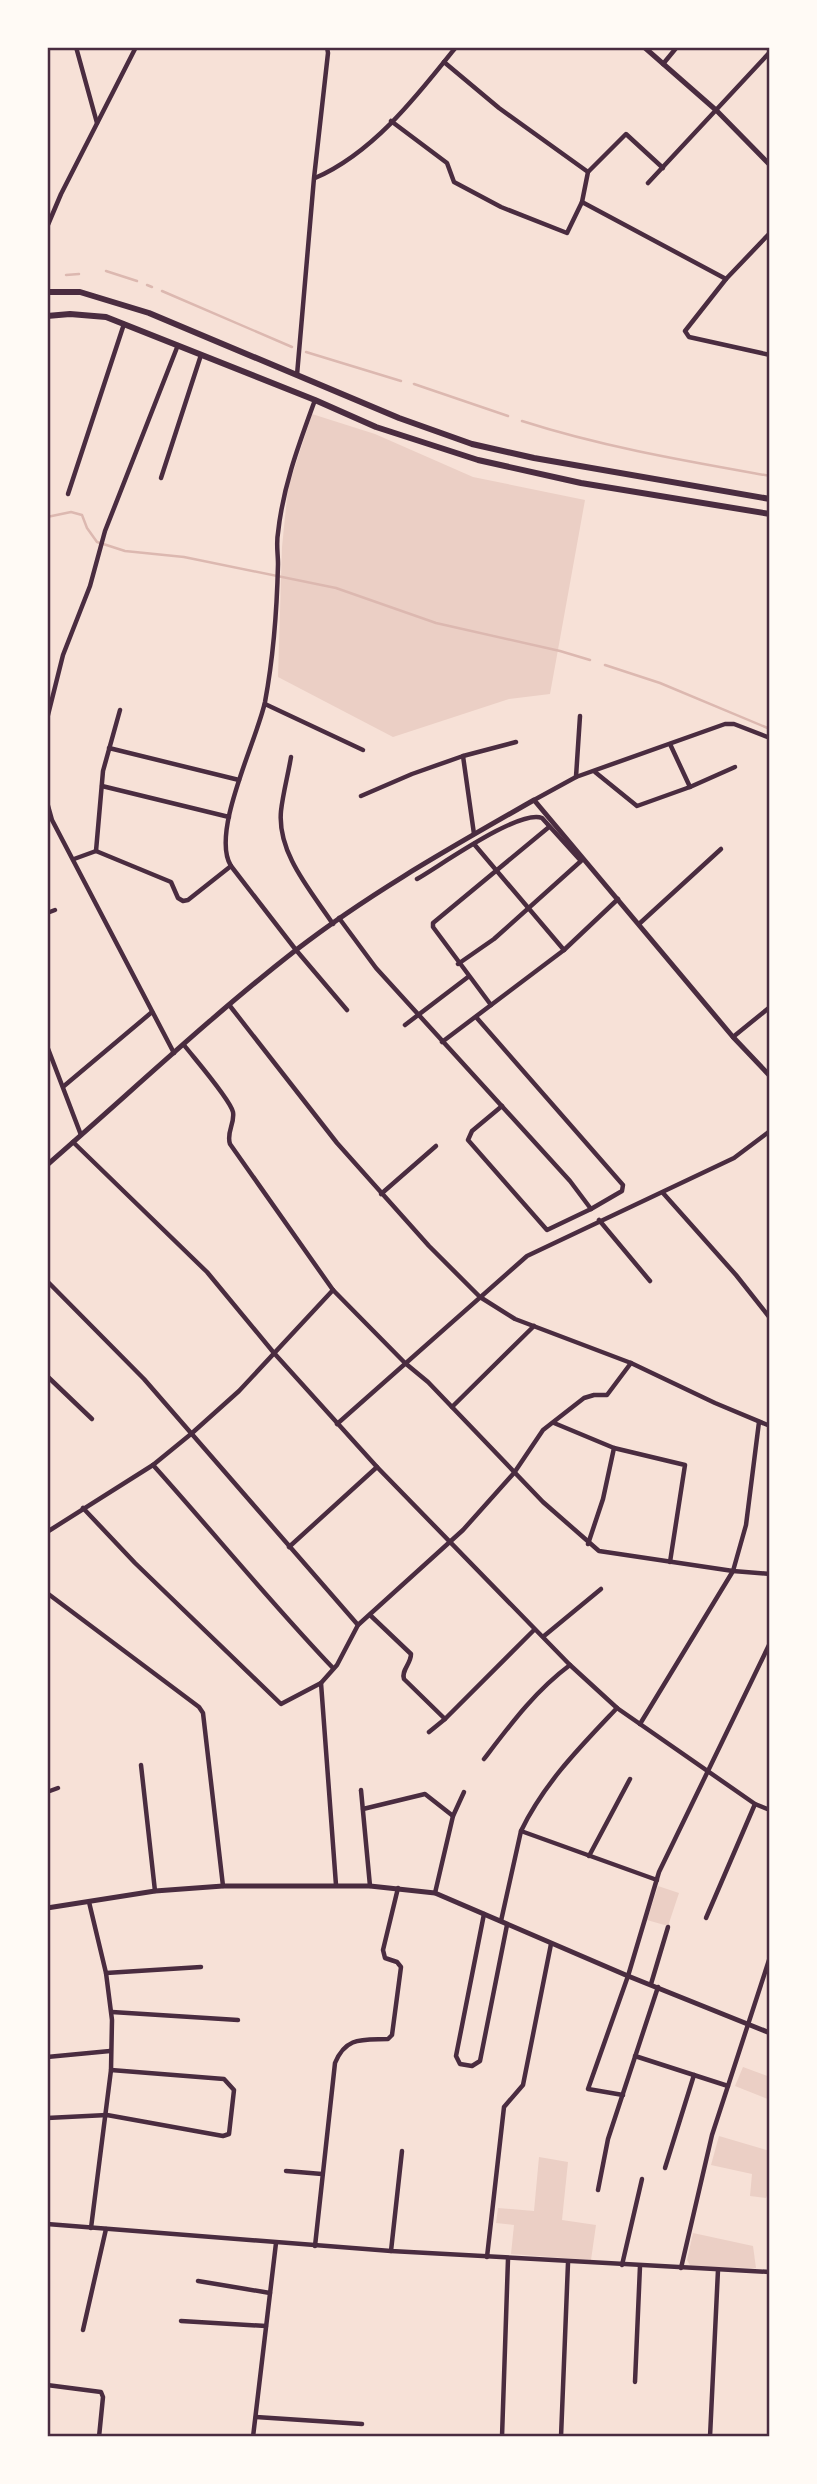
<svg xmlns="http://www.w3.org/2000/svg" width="817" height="2484" font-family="Figtree,sans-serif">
	<rect width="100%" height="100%" fill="#f7e1d7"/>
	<g fill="#ebcfc5">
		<path d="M312 414 375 434 473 477 585 500 550 694 509 699 393 737 278 677 282 547 288 488Z"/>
		<path d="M658 1886 679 1893 668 1926 647 1920Z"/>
		<path d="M743 2067 770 2077V2100L735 2086Z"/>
		<path d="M719 2136 770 2151V2189L766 2198 750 2196 752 2174 711 2165Z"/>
		<path d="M539 2157 568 2162 562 2220 596 2225 591 2260 511 2254 514 2225 496 2223 498 2208 534 2211Z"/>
		<path d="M693 2233 753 2246 756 2268 691 2267 687 2260Z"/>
	</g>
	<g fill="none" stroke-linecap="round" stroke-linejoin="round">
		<g stroke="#dcb8b0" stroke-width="2.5">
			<path d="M106 271 137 281"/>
			<path d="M66 275 79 274"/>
			<path d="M147 285 152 287"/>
			<path d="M162 291 292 347"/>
			<path d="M306 352 401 381"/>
			<path d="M414 384 508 416"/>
			<path d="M522 421C603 447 686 461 770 476"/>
			<path d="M47 517 71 512 82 515 87 528 97 542 125 551 184 557 336 588 436 623 560 651 590 660"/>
			<path d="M605 665 660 683 770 729"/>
		</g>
		<g stroke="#4a2c40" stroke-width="4.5">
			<path d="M76 47 97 123"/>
			<path d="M663 64 677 47"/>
			<path d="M391 121 447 163 454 182 501 207 567 233 582 202 588 172 499 108 444 62"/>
			<path d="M588 172 626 134 663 168"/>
			<path d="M315 178C373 153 417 96 456 47"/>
			<path d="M648 183 770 52"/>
			<path d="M582 202 726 279"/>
			<path d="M47 227 61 194 136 47"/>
			<path d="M770 233 726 279 685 331 689 337 770 355"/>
			<path d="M297 375 314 178 328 53 327 47"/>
			<path d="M315 400C299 444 283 486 278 533 276 543 278 554 278 564 277 608 273 659 265 702 257 740 210 833 231 866L296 950 347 1010"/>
			<path d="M161 478 201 355"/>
			<path d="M68 494 124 324"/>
			<path d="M265 704 363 750"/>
			<path d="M47 719 63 655 90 586 105 531 178 345"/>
			<path d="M670 744 690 787"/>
			<path d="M109 748 239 780"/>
			<path d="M291 757C288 775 283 793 281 811 277 853 311 891 333 924"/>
			<path d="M595 772 637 806 690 787 735 767"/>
			<path d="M576 777 580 716"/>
			<path d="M102 786 229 817"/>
			<path d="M361 796 412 774 463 756"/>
			<path d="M534 800 576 777 725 724H734L770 738"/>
			<path d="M47 802 52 820 174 1053"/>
			<path d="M474 834 463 756 516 742"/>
			<path d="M474 844 564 950"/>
			<path d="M96 851 103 771 120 710"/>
			<path d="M74 859 96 851 171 882 178 898 183 901 188 900 231 866"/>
			<path d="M417 879C440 866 519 809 542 818L581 861 494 939 458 964"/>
			<path d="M47 913 55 910"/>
			<path d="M339 918 376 968 570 1181 591 1209"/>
			<path d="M639 924 721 849"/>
			<path d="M491 1005 433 927V923L549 827"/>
			<path d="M230 1006 337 1143 429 1246 480 1297 515 1319 631 1363 715 1403 770 1426"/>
			<path d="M476 1017 623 1185 622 1191 591 1209 547 1230 468 1140 472 1131 502 1106"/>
			<path d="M405 1025 468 977"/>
			<path d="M733 1037 770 1007"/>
			<path d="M442 1042 564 950 618 899"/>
			<path d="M184 1045C194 1058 230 1099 233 1112 235 1124 226 1132 230 1144L333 1290 405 1363 428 1382 543 1502 599 1551 733 1571 770 1574"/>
			<path d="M47 1046 81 1135"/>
			<path d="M64 1086 152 1012"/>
			<path d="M73 1142 207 1272 274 1353 377 1467 570 1665 617 1708 755 1804 770 1810"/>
			<path d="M663 1193 736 1275 770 1318"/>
			<path d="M381 1194 436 1146"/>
			<path d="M599 1220 650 1281"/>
			<path d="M47 1281 144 1379 358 1625"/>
			<path d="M47 1376 92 1419"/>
			<path d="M452 1407 534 1326"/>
			<path d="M554 1423 614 1448 685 1465 670 1562"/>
			<path d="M337 1424 527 1256 734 1158 770 1131"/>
			<path d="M153 1465C214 1533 271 1603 333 1668"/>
			<path d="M83 1508 135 1563 281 1704 321 1683 337 1665 358 1625 463 1530 514 1473 543 1430 584 1398 594 1395H607L631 1363"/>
			<path d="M47 1532 153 1465 191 1434 239 1391 333 1290"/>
			<path d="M588 1544 603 1499 614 1448"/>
			<path d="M289 1547 377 1467"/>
			<path d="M47 1593 199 1707 203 1713 223 1886"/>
			<path d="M370 1615 411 1654C411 1664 401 1670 404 1679L445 1719"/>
			<path d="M544 1636 601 1589"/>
			<path d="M321 1683 336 1885"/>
			<path d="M640 1724 733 1571 746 1525 759 1422"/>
			<path d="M429 1732 445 1719 534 1630"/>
			<path d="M484 1759C510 1725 535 1691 570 1665"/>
			<path d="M141 1765 155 1891"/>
			<path d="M361 1790 370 1886"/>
			<path d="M47 1792 58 1788"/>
			<path d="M363 1809 425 1794 453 1816"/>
			<path d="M521 1831 657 1880"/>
			<path d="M589 1856 630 1779"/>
			<path d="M435 1893 453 1816 464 1792"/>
			<path d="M89 1902 106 1973 112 2020 111 2070 91 2228"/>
			<path d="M484 1914 456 2056 460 2064 472 2066 480 2061 507 1925"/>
			<path d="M706 1918 755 1804"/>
			<path d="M501 1921 521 1831C544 1783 581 1746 617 1708"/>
			<path d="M106 1973 201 1967"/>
			<path d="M651 1984 668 1927"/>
			<path d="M112 2012 238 2020"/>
			<path d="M635 2056 728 2086"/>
			<path d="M47 2057 110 2051"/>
			<path d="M623 2095 588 2089 628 1976 659 1872 770 1643"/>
			<path d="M47 2118 107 2115 223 2136 229 2134 234 2090 224 2079 111 2070"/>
			<path d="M665 2168 694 2075"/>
			<path d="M286 2171 322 2174"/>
			<path d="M598 2190 608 2139 658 1987"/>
			<path d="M47 2224 391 2251 770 2272"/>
			<path d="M315 2246 335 2063C346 2036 363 2040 388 2039L392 2035 401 1967 397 1962 385 1958 383 1950 398 1888"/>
			<path d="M391 2251 402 2151"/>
			<path d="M487 2257 504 2107 523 2085 551 1944"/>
			<path d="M622 2265 642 2179"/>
			<path d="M681 2268 712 2135 770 1957"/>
			<path d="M198 2281 270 2293"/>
			<path d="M181 2321 266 2326"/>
			<path d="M83 2330 106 2229"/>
			<path d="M635 2382 640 2266"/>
			<path d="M47 2385 101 2392 103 2397 99 2437"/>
			<path d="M256 2417 362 2424"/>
			<path d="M253 2437 276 2243"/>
			<path d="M502 2437 508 2259"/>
			<path d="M561 2437 568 2263"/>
			<path d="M710 2437 718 2270"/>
		</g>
		<g stroke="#4a2c40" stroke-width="5">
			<path d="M644 47 717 111 770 165"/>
			<path d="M47 1165C130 1093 210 1017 296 950 371 892 452 847 534 800L733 1037 770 1076"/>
			<path d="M47 1908 155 1891 223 1886H370L435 1893 628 1976 770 2033"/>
		</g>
		<g stroke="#4a2c40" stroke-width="6">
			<path d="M47 292H80L149 313 399 418 472 444 534 458 770 499"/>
			<path d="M47 316 70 314 106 317 315 400 376 427 478 460 581 483 770 514"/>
		</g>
	</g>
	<rect width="817" height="2484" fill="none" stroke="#fffaf5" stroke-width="98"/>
	<rect x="49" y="49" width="719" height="2386" fill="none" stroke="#4a2c40" stroke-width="2.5"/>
</svg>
